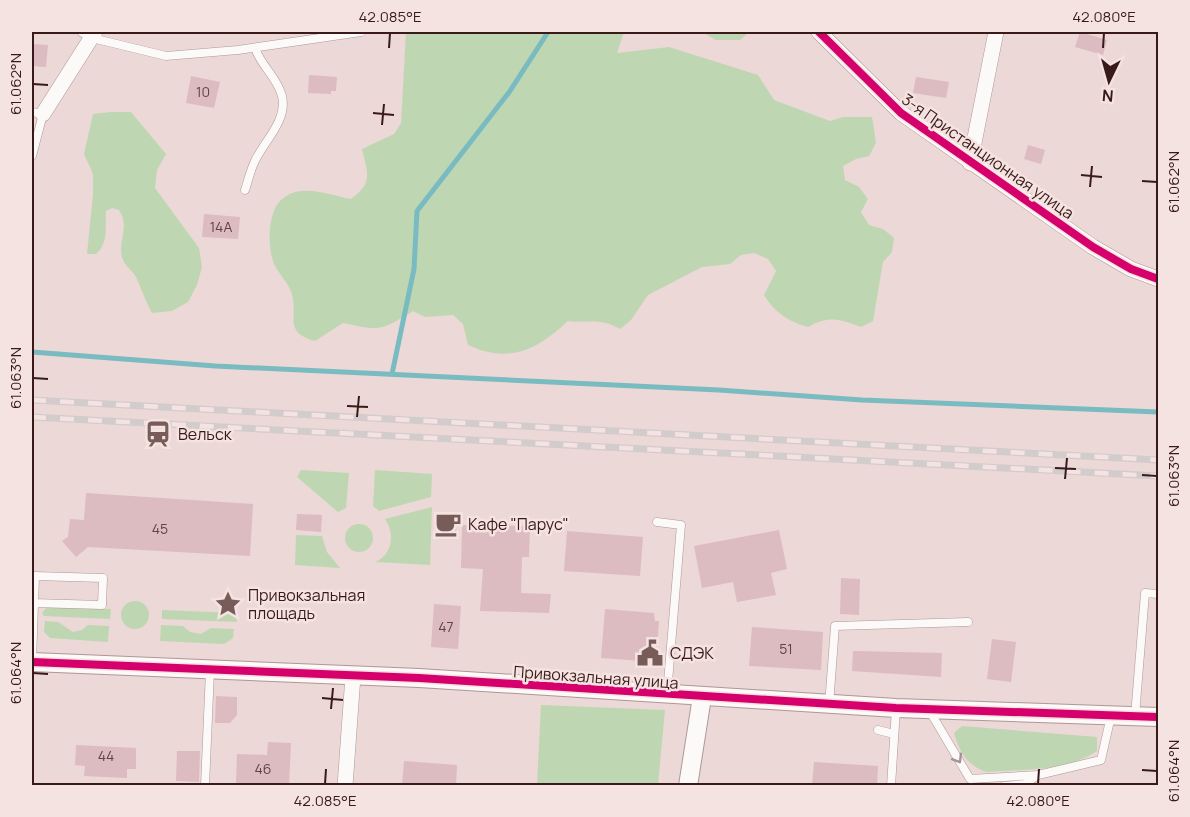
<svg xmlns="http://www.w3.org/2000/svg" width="1190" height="817" font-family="Manrope,sans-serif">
	<rect width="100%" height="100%" fill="#ecd8d6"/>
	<g fill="#bed7b2">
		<path d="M406 32H624L617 53 669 47 758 75 774 100 830 121 843 117H872L876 143 869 156 856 159 843 166 845 180 859 187 868 199 861 212 869 225 883 229 894 238 892 252 883 262 873 321 861 327C840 319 829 315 808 327 789 322 774 312 764 295L776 271 768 259 754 253 741 255 730 264 702 267 648 295 631 320 620 329C598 317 590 324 568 321 537 350 509 364 468 345L463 324 453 315 425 317 413 311C381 331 380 331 343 323L315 341C283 332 298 318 292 294 289 284 280 275 275 266 267 250 267 213 281 200 300 182 329 195 351 199 373 183 368 174 362 149L394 134 401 123Z"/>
		<path d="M702 32H749L740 40H716Z"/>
		<path d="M111 112H131L166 154 157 170 155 188 199 248 202 267 197 285 188 302 172 311 152 313C146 302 142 291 137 279 134 272 126 267 123 260 116 243 131 227 119 210L112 208 106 211C105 226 109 243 96 254H87L93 195V174L84 154 93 114Z"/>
		<path d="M301 470 349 473 346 508 338 512 297 477Z"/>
		<path d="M375 470 432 474 431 497 379 511 373 506Z"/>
		<path d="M432 507 430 565 375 562C393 555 395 533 385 519Z"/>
		<circle cx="359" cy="538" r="14"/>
		<path d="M296 535 322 536 327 552 340 568 295 565Z"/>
		<circle cx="135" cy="615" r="14"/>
		<path d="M48 606 111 609 110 619 44 616 42 613Z"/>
		<path d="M162 610 236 613 237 622 162 619Z"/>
		<path d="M45 621 58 622 73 632 82 630 88 625 109 626 108 642 50 638 44 632Z"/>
		<path d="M161 625 183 626 190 632 201 634 211 628 234 629 233 638 224 644 160 641Z"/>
		<path d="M541 705 665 710 658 785H537Z"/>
		<path d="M962 726 1097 737V751C1066 772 1021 769 986 772 966 764 960 753 954 733Z"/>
	</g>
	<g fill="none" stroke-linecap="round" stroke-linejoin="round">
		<g stroke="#79bbc1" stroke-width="5">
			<path d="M32 352 215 366 719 390 862 400 1158 412"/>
			<path d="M392 374 414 269 417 211 510 91 548 32"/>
		</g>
	</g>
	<g fill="#dcbbc1">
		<path d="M1080 32 1107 40 1103 55 1075 47Z"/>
		<path d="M32 44 48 45 46 67 32 66Z"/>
		<path d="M309 75 337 77 336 91H331V94L308 93Z"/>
		<path d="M191 76 220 82 214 108 186 103Z"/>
		<path d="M916 77 949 82 946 98 913 93Z"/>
		<path d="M1028 145 1045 150 1041 164 1024 159Z"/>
		<path d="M204 214 240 217 238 239 202 237Z"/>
		<path d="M86 493 253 504 250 556 88 547 76 557 62 541 68 537 70 519 84 520Z"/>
		<path d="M297 514 322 515 321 532 296 530Z"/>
		<path d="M439 515 457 516 456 534 438 533Z"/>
		<path d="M462 525 530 526 529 557H522L521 593 551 594 549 613 480 611 483 569 461 568Z"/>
		<path d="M779 530 787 569 771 573 776 595 737 602 733 582 702 588 694 546Z"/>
		<path d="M567 531 643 537 640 576 564 571Z"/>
		<path d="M841 578 860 579 859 615 840 614Z"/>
		<path d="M434 604 461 606 458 649 431 647Z"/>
		<path d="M605 609 654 613 655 621H659L656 662 601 658Z"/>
		<path d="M752 627 823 632 821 670 749 666Z"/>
		<path d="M992 639 1016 642 1011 682 987 679Z"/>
		<path d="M853 651 942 653 941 677 852 671Z"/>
		<path d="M216 696 237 697V715L230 723H215Z"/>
		<path d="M268 742 291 743 289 786 236 783 237 754 267 755Z"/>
		<path d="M76 745 136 748V769H127V778L84 776 85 766 75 765Z"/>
		<path d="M177 751H200L199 782 176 781Z"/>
		<path d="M404 761 457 765 456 786H402Z"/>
		<path d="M814 762 878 766 877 786H812Z"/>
	</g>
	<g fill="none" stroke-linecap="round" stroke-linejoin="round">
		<g stroke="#ae9796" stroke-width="9">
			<g id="service">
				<path d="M81 32 92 38 166 56 238 50 361 32"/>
				<path d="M32 112 43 114 32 156"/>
				<path d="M245 190C248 181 250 172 254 163 263 142 288 121 282 96 277 77 261 66 255 48"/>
				<path d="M657 522 681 525 667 694"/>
				<path d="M32 661 35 576 103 578 102 605 33 603"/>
				<path d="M829 705 835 626 968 622"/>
				<path d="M929 710 970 779 1038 775 1101 760 1111 716"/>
				<path d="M1135 716 1145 593 1158 594"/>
				<path d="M878 730 894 734"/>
				<path d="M205 786 210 671"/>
				<path d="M891 786 896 709"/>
				<path d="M1004 786 1025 784 1038 775"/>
			</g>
		</g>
		<g stroke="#ae9796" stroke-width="16">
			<g id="minor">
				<path d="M819 32 901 113 1093 247 1131 269 1158 279"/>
				<path d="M43 114 95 32"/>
				<path d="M970 163 996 32"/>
				<path d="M345 786 353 676"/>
			</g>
		</g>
		<g stroke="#ae9796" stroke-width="20">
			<g id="tertiary">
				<path d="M32 662 419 678 896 708 1158 717"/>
				<path d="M688 786 702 697"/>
			</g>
		</g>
		<use href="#service" stroke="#fcf9f9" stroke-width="8"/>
		<use href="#minor" stroke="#fcf9f9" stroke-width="15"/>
		<use href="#tertiary" stroke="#fcf9f9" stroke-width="18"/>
		<g stroke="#d2cccc" stroke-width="7">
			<g id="rail">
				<path d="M32 400 1158 460"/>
				<path d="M32 417 1158 476"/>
			</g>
		</g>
		<use href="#rail" stroke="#f5e3e1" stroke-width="4.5" stroke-dasharray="14" stroke-linecap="butt"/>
		<g stroke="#f5e3e1" stroke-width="11">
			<g id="cycleway">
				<path d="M819 32 901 113 1093 247 1131 269 1158 279"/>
				<path d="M32 662 419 678 896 708 1158 717"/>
			</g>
		</g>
		<use href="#cycleway" stroke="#d6006c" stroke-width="8"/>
	</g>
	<defs><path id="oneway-chevron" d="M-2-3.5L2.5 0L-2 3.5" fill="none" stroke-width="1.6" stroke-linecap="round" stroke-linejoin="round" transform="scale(1.5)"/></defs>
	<use stroke="#a49594" href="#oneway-chevron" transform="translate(958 759) rotate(59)"/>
	<path fill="none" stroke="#391a18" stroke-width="2" d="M389 48 390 33M1103 48 1104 33M33 84 48 85M373 113 394 115M382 125 384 104M1081 175 1102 177M1142 181 1157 182M1090 187 1092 166M33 378 48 379M347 406 368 407M357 417 359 396M1055 468 1076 469M1142 475 1157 476M1065 479 1067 458M33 673 48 674M322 698 343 700M331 709 333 688M1142 770 1157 771M325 784 326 769M1038 784 1039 769"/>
	<defs>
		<g id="station-bare" transform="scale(2.07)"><path d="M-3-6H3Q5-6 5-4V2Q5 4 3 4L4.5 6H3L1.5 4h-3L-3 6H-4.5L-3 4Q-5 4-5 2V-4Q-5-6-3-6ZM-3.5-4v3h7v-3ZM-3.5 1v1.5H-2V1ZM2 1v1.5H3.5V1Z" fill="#785c5a" stroke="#f5e3e1" stroke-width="2.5" paint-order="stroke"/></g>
		<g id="cafe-bare" transform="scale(2.07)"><path d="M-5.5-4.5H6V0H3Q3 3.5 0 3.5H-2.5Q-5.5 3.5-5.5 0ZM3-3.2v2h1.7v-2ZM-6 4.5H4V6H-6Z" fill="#785c5a" stroke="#f5e3e1" stroke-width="2.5" paint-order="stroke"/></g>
		<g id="sight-bare" transform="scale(2.07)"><path d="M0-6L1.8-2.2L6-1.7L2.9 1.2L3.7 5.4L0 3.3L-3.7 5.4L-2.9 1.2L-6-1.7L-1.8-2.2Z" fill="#785c5a" stroke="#f5e3e1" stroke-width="2.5" paint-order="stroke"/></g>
		<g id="civic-bare" transform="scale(2.07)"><path d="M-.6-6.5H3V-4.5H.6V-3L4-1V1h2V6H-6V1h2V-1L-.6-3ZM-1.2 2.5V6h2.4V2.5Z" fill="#785c5a" stroke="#f5e3e1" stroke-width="2.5" paint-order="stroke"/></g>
	</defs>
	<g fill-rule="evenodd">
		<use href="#station-bare" x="158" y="434"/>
		<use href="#cafe-bare" x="448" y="524"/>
		<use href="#sight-bare" x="228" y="604"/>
		<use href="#civic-bare" x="650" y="653"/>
	</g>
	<g text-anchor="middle" stroke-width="5" stroke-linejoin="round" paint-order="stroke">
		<g font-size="14" fill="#624242">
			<text x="203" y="97">10</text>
			<text x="221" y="232">14А</text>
			<text x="160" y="534">45</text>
			<text x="446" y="632">47</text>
			<text x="786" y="654">51</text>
			<text x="106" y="761">44</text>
			<text x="263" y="774">46</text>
		</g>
		<g font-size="16" fill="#391a18" stroke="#f5e3e1">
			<text transform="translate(988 156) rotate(35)" y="6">3-я Пристанционная улица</text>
			<text transform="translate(596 677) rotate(4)" y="6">Привокзальная улица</text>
		</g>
		<g font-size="16" fill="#391a18" stroke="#f5e3e1" text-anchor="start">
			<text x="178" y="440">Вельск</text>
			<text x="468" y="530">Кафе "Парус"</text>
			<text x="248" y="601">Привокзальная<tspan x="248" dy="18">площадь</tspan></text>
			<text x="670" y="659">СДЭК</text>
		</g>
	</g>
	<rect width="1190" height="817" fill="none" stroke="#f5e3e1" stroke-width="66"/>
	<g transform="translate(1109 81) rotate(185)" stroke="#f5e3e1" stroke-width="4.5" paint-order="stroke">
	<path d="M0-4.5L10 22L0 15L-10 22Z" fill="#391a18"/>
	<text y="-9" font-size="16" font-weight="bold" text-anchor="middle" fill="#391a18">N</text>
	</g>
	<rect x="33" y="33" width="1124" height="751" fill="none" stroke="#391a18" stroke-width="2"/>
	<g font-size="15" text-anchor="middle" fill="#391a18">
		<text x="390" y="22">42.085°E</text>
		<text x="1104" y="22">42.080°E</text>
		<text transform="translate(16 84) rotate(-90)" y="5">61.062°N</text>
		<text transform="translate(1174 182) rotate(-90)" y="5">61.062°N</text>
		<text transform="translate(16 378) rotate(-90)" y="5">61.063°N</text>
		<text transform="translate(1174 476) rotate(-90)" y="5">61.063°N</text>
		<text transform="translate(16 673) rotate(-90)" y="5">61.064°N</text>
		<text transform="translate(1174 771) rotate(-90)" y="5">61.064°N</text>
		<text x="325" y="806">42.085°E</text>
		<text x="1038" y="806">42.080°E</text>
	</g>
</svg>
